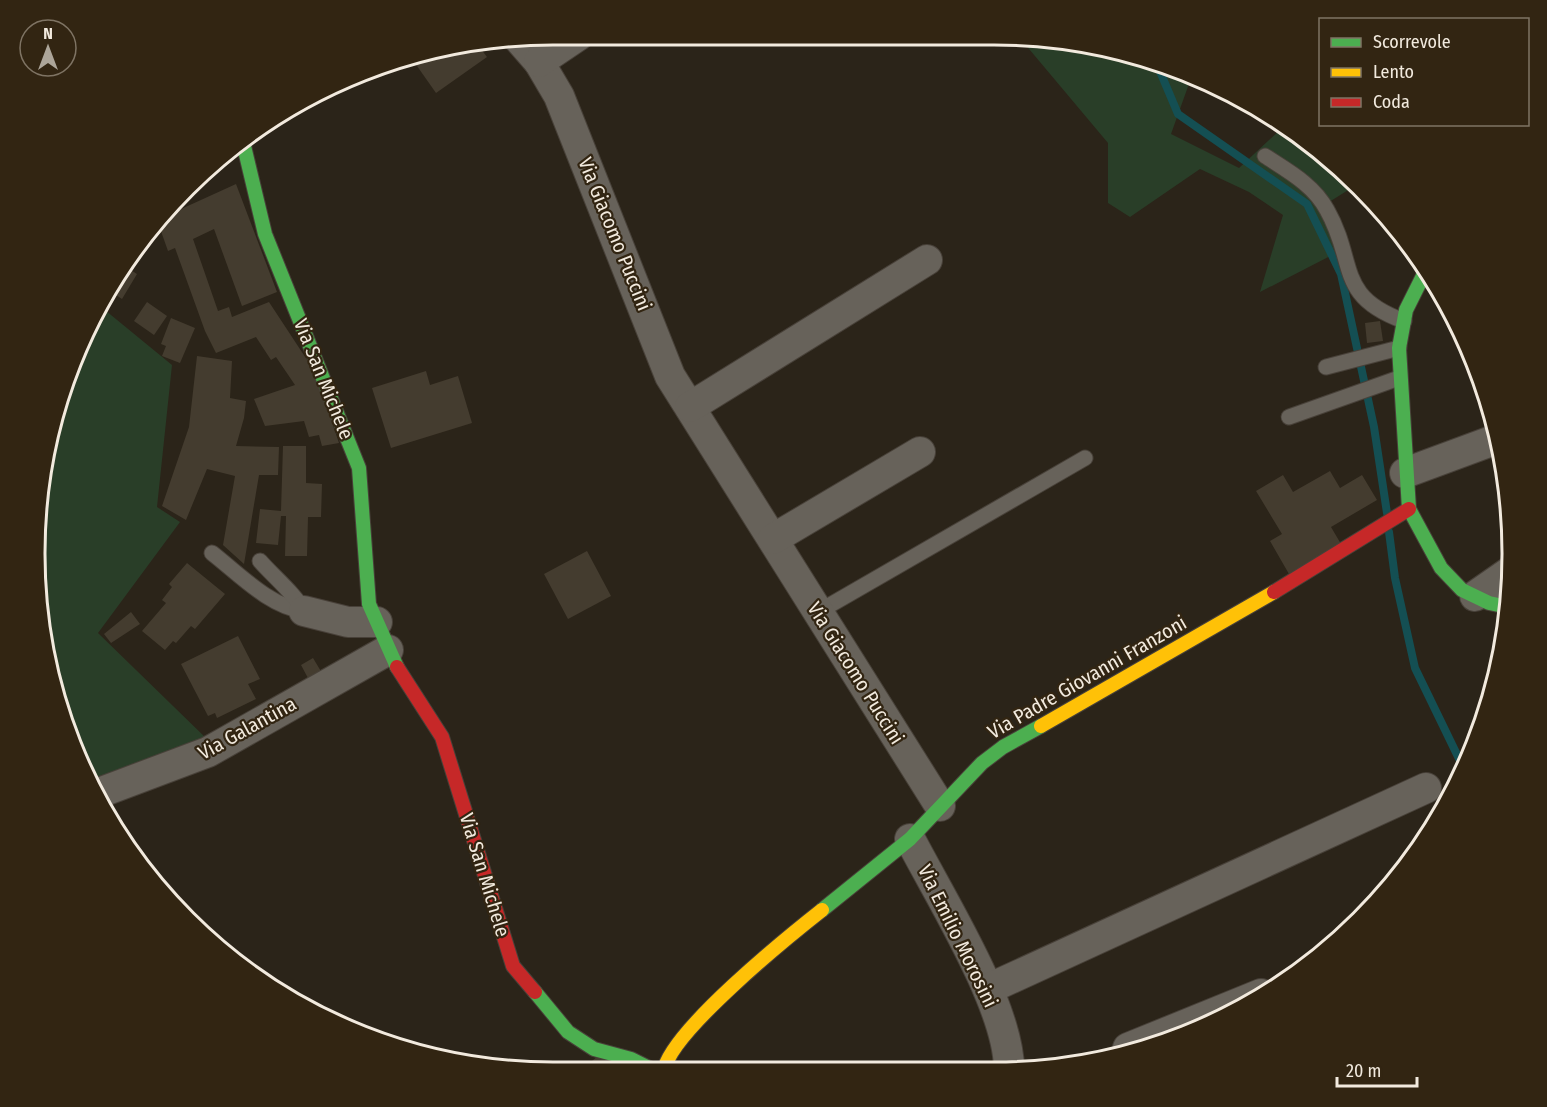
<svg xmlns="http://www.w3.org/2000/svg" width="1547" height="1107" font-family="'Fira Sans Condensed',sans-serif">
	<rect width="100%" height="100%" fill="#2b2419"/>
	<g fill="#293e28">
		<path d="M1019 37 1095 45 1190 81 1171 134 1239 168 1282 128 1353 187 1318 209 1340 251 1260 292 1283 215 1249 192 1200 169 1130 217 1108 203V143Z"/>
		<path d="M100 306 172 365 157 507 180 522 98 633 209 741 92 782 74 752 39 621 44 453 88 324Z"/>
	</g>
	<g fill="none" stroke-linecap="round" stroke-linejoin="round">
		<g stroke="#144f53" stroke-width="8">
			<path d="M1159 69 1178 114 1307 204 1341 274 1374 427 1387 513"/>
			<path d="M1389 532 1395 578 1415 668 1464 769"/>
		</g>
	</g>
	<g fill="#443c2f">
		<path d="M478 45 487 57 436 93 410 56 419 52Z"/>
		<path d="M236 184 277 292 242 306 214 229 193 239 218 311 229 307 232 317 269 302 315 372 339 443 322 446 319 435 309 437 304 421 265 426 254 399 295 385 276 357 271 360 256 337 216 353 205 331 175 248 168 251 157 220Z"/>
		<path d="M126 267 137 274 122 299 110 291Z"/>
		<path d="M147 302 167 316 154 335 134 321Z"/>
		<path d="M171 318 195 328 180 363 162 356 166 346 161 344Z"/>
		<path d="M1380 321 1383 341 1367 343 1365 323Z"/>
		<path d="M197 356 232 361 230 398 246 401 244 418 236 446 279 447 278 475H259L244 564 223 545 235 476 207 469 186 520 162 506 189 427Z"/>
		<path d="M426 371 430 385 458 376 472 423 391 448 372 388Z"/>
		<path d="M283 446H306V483L322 484 321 517H308L307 556H285L286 516H281L278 545 256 543 260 509 281 511Z"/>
		<path d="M1330 471 1340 488 1362 475 1377 500 1331 527 1341 544 1289 574 1270 541 1282 534 1256 491 1283 475 1293 492Z"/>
		<path d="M587 551 611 596 568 619 544 574Z"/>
		<path d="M187 563 225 594 195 629 191 626 176 643 173 641 165 650 142 631 166 603 162 600 172 587 169 584Z"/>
		<path d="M131 612 140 624 111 643 104 634Z"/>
		<path d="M238 636 260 679 248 684 256 699 217 718 215 713 208 716 181 664Z"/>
		<path d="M313 658 322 673 309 680 301 665Z"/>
		<path d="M598 1056 643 1071H580Z"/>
	</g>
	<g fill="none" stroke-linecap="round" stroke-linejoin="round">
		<g stroke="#484139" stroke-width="17">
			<g id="lane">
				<path d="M1265 156C1288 171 1314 185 1327 210 1357 263 1335 296 1404 321"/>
				<path d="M1326 367 1399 348"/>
				<path d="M1289 417 1399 378"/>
				<path d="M212 553C239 574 270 607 304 611"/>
				<path d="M260 561C273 576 296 595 304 611"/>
				<path d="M818 612 1085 458"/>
			</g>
		</g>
		<g stroke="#484139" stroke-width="32">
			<g id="street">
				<path d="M519 39 539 62 559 96 670 376 940 806"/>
				<path d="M539 62 579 35"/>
				<path d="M690 407 927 260"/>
				<path d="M1405 473 1497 439"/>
				<path d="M773 539 920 452"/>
				<path d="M1475 596 1511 571"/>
				<path d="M304 611 348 622H377"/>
				<path d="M99 793 208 752 388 650"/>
				<path d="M910 839C941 899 1008 1005 1009 1068"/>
				<path d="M988 989 1426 788"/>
				<path d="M1128 1048 1261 994"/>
			</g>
		</g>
		<g stroke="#484139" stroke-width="16">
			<g id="fast">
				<path d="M243 142 265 234 359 468 369 604 397 667"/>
				<path d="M1426 270 1406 310 1399 348 1409 509 1441 568 1462 590 1489 603 1508 607"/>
				<path d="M822 910 910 839 982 763 1003 747 1041 726"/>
				<path d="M535 992 568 1032 594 1049 631 1059 655 1071"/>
			</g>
		</g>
		<g stroke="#484139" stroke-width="16">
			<g id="slow">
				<path d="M1041 726 1274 592"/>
				<path d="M664 1071C669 1033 789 936 822 910"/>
			</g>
		</g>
		<g stroke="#484139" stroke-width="16">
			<g id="jam">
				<path d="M1274 592 1409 509"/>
				<path d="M397 667 442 737 513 966 535 992"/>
			</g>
		</g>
		<use href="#lane" stroke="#67625a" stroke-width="15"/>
		<use href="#street" stroke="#67625a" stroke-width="30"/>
		<use href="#fast" stroke="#4caf50" stroke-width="14"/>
		<use href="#slow" stroke="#ffc107" stroke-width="14"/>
		<use href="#jam" stroke="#c62828" stroke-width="14"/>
	</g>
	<g text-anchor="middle" stroke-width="4.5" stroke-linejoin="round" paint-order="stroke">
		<g font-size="20" fill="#f2eade" stroke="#322512">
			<text transform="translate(615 234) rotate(68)" y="7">Via Giacomo Puccini</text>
			<text transform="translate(324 379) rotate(68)" y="7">Via San Michele</text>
			<text transform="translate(856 673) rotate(58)" y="7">Via Giacomo Puccini</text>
			<text transform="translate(1087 677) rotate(-30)" y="7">Via Padre Giovanni Franzoni</text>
			<text transform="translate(247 728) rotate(-29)" y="7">Via Galantina</text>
			<text transform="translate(485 875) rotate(73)" y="7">Via San Michele</text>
			<text transform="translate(958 936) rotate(64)" y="7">Via Emilio Morosini</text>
		</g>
	</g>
	<path d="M0 0H1547V1107H0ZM553 45H994A508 508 0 0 1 1502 553V554A508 508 0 0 1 994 1062H553A508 508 0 0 1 45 554V553A508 508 0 0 1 553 45Z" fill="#322512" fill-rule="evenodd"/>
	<path fill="none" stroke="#f2eade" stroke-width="3" d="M553 45H994A508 508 0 0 1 1502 553V554A508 508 0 0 1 994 1062H553A508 508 0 0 1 45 554V553A508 508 0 0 1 553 45Z"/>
	<rect x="1319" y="18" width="210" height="108" fill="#322512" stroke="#7f7464" stroke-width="1.5"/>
	<rect x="1331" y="38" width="30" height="9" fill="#4caf50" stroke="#7f7464" stroke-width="1.5"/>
	<text x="1373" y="48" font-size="18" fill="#f2eade">Scorrevole</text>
	<rect x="1331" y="68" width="30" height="9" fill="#ffc107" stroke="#7f7464" stroke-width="1.5"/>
	<text x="1373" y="78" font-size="18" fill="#f2eade">Lento</text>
	<rect x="1331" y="98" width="30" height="9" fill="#c62828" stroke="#7f7464" stroke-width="1.5"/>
	<text x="1373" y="108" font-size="18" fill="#f2eade">Coda</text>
	<g transform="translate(48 48)"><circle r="28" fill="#322512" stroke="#7f7464" stroke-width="1.5"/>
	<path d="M0-4.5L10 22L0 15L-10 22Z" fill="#aca599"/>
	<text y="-9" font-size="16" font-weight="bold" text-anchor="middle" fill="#f2eade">N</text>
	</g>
	<path d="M1337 1077v9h80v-9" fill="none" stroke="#f2eade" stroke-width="3"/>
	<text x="1346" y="1077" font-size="18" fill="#f2eade" stroke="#322512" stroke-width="4.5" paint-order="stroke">20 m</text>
</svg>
